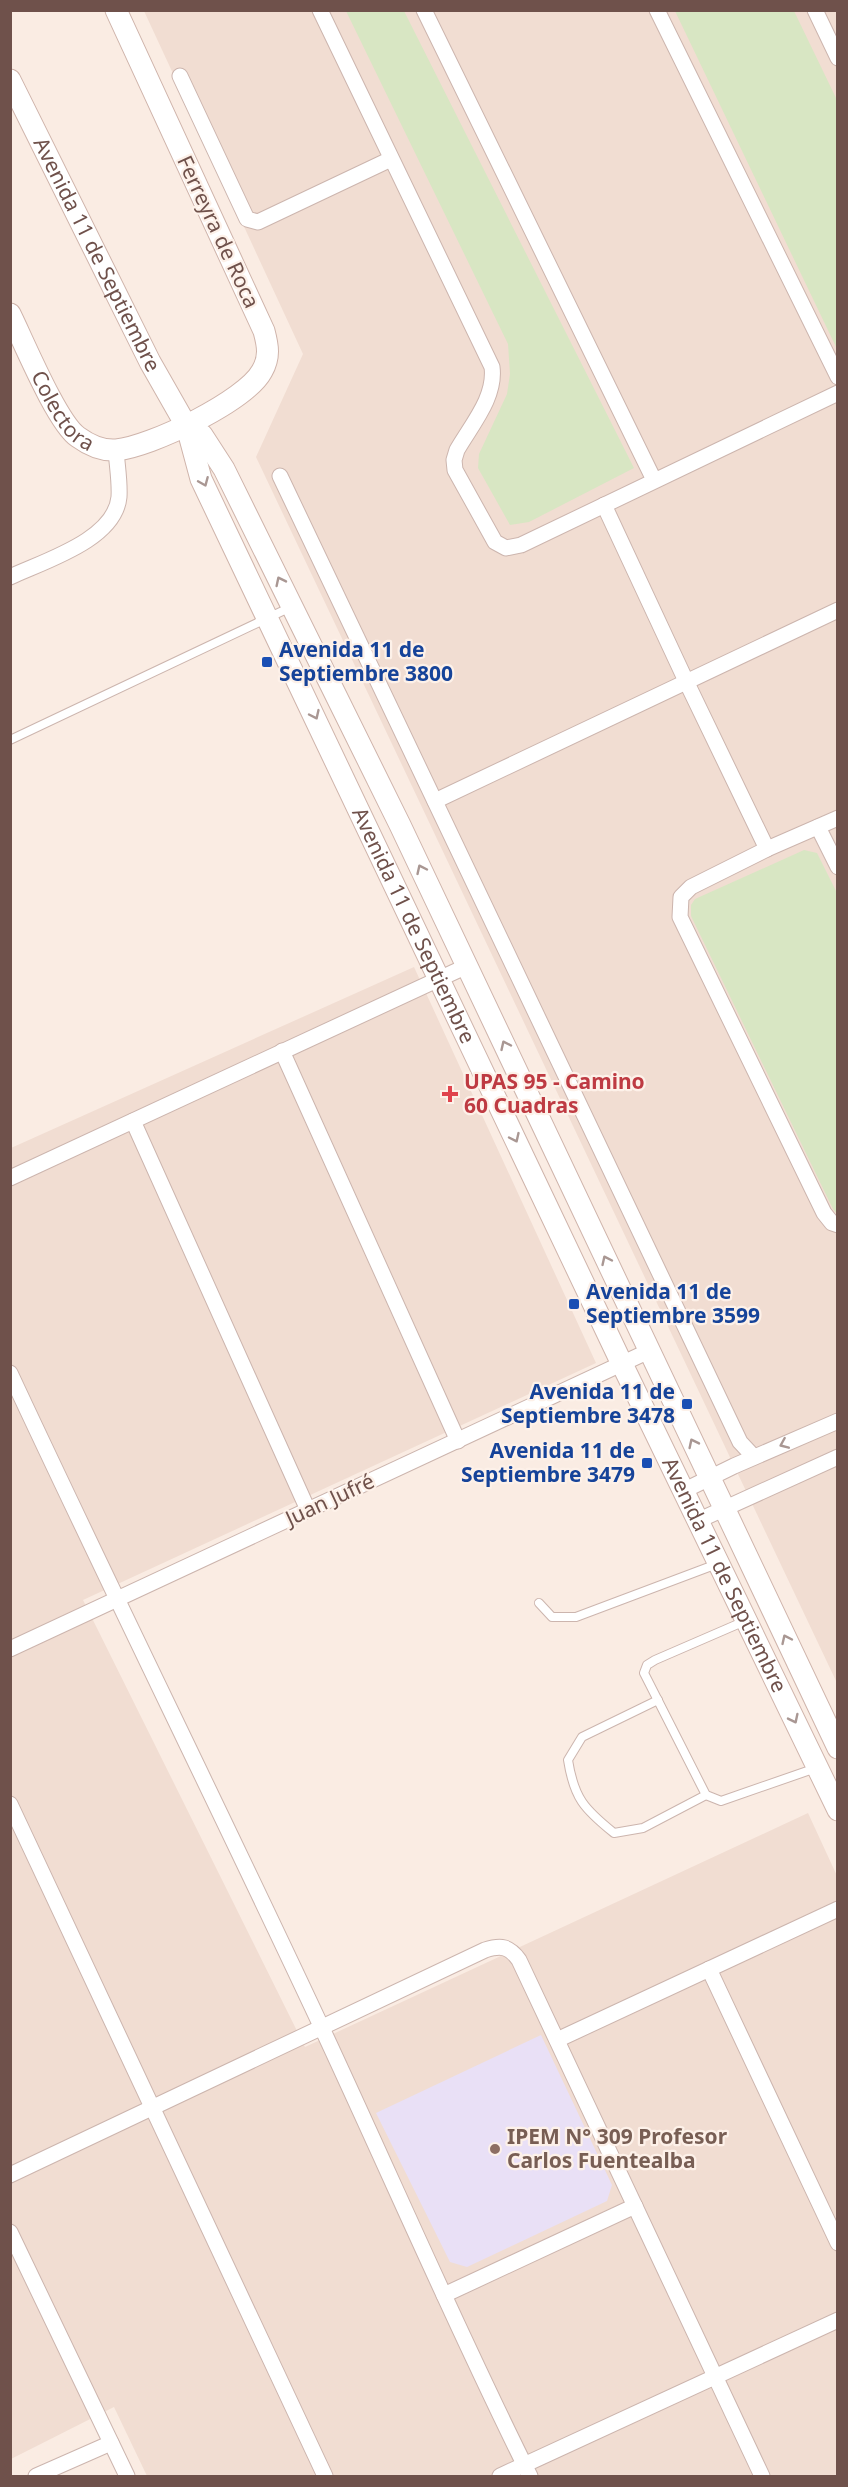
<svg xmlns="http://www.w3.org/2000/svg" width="848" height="2487" font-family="'Noto Sans',sans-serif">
	<rect width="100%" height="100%" fill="#faece3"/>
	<g fill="#f1ddd2">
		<path d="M144 11H837V1683L256 457 303 354Z"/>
		<path d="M414 967 596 1363 83 1600 305 2047 808 1813 838 1878 837 2476H147L114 2407 11 2459V1148Z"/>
	</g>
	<path fill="#e9e0f6" d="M541 2035 612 2185 607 2201 467 2267 450 2262 376 2113Z"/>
	<g fill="#d8e6c3">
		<path d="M346 11H404L634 468 529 522 510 525 478 468 479 454 507 394 510 374 508 344Z"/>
		<path d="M675 11H794L837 100V349Z"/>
		<path d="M804 850 817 853 837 893V1214L833 1209 691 916V905L695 899Z"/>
	</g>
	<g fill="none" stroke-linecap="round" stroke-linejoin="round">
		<g stroke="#ccb5ae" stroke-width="10">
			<g id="service">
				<path d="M10 740 291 607"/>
				<path d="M539 1603 552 1617H576L717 1564"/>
				<path d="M745 1621 655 1660 647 1665 644 1673 706 1795 721 1801 816 1768"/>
				<path d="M658 1700 582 1737 568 1760C574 1798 584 1809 614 1833L643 1828 706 1795"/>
			</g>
		</g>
		<g stroke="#ccb5ae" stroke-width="17">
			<g id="minor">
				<path d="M320 10 492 367C496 397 472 424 457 450L454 460 455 470 495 542 506 548 521 545 838 393"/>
				<path d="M424 10 654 480"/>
				<path d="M657 10 838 377"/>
				<path d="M815 10 838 58"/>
				<path d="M180 76 247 219 258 222 391 159"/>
				<path d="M280 476 740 1442 754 1457"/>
				<path d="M604 505 686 681 767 849"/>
				<path d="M10 577C44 561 115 540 119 497 120 482 117 465 116 450"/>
				<path d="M435 801 838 610"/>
				<path d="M838 818 767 849 691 887 681 897 680 917 824 1213 832 1223 838 1225"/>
				<path d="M818 827 838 867"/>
				<path d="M282 1051 458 1441"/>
				<path d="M133 1121 308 1510"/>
				<path d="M10 1178 467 966"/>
				<path d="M10 1373C112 1592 219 1808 321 2026 391 2176 456 2328 530 2476"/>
				<path d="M683 1491 734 1466 838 1421"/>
				<path d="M697 1521 838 1457"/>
				<path d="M10 1649 649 1351"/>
				<path d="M10 1804 325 2476"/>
				<path d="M709 1969 838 2243"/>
				<path d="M557 2040 838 1909"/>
				<path d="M10 2175 485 1950C501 1945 509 1946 519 1960L762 2476"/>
				<path d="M10 2232 127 2476"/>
				<path d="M444 2295 635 2206"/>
				<path d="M36 2476 111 2443"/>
				<path d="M500 2476 838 2320"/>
			</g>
		</g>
		<g stroke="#cfb4ab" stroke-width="23">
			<g id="secondary">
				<path id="s1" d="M10 80 150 362 187 427 201 479 622 1364 838 1810"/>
				<path id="s2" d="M10 314C23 340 57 423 78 437 89 445 102 451 116 450 150 447 246 401 262 371 270 357 268 346 264 331L116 10"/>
				<path d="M187 427 202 435 224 469 400 825 838 1748"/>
			</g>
		</g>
		<use href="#service" stroke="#fff" stroke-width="8"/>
		<use href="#minor" stroke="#fff" stroke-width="15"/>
		<use href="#secondary" stroke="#fff" stroke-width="21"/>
	</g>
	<defs><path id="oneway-chevron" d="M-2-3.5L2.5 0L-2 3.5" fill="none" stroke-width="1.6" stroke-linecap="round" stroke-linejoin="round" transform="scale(1.5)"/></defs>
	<g stroke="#a99793">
		<use href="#oneway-chevron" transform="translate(204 482) rotate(67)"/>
		<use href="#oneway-chevron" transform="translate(280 581) rotate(-116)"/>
		<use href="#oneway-chevron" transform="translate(315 715) rotate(65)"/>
		<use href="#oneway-chevron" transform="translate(421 869) rotate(-115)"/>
		<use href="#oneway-chevron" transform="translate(505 1045) rotate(-115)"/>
		<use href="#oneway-chevron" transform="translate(515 1138) rotate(65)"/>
		<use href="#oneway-chevron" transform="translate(606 1260) rotate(-115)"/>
		<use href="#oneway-chevron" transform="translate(693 1443) rotate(-116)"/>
		<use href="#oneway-chevron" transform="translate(784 1444) rotate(157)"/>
		<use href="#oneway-chevron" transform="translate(786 1639) rotate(-115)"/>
		<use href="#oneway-chevron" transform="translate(794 1719) rotate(64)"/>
	</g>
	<g fill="#1a4fb4" stroke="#fdf1e9" stroke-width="2">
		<rect x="261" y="656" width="12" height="12" rx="3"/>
		<rect x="568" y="1298" width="12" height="12" rx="3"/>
		<rect x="681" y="1398" width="12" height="12" rx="3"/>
		<rect x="641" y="1457" width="12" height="12" rx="3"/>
	</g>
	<path fill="#e0444e" stroke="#fdf1e9" stroke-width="2" d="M447 1085h6v6h6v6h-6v6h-6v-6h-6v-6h6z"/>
	<circle fill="#8d6e63" stroke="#fdf1e9" stroke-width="2" cx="495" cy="2149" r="6"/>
	<g text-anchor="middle" stroke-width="4.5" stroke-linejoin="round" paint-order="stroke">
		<g font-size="21" fill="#6f514b" stroke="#fdf1e9">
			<text transform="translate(218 232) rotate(65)" y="7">Ferreyra de Roca</text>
			<text dy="7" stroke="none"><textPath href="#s1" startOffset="195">Avenida 11 de Septiembre</textPath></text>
			<text dy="7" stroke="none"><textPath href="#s2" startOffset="111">Colectora</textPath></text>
			<text dy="7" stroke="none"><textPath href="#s1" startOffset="938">Avenida 11 de Septiembre</textPath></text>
			<text transform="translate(330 1500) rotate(-25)" y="7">Juan Jufré</text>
			<text dy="7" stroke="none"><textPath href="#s1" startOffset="1658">Avenida 11 de Septiembre</textPath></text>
		</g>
		<g font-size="21" font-weight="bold" fill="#164399" stroke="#fdf1e9" text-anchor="start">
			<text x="279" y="657">Avenida 11 de<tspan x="279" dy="24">Septiembre 3800</tspan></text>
			<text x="586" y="1299">Avenida 11 de<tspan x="586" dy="24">Septiembre 3599</tspan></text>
			<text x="675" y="1399" text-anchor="end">Avenida 11 de<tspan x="675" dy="24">Septiembre 3478</tspan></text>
			<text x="635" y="1458" text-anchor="end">Avenida 11 de<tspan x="635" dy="24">Septiembre 3479</tspan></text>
		</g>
		<g font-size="21" font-weight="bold" fill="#be3a42" stroke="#fdf1e9" text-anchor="start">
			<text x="464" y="1089">UPAS 95 - Camino<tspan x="464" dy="24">60 Cuadras</tspan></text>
		</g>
		<g font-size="21" font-weight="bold" fill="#785e54" stroke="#fdf1e9" text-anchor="start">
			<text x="507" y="2144">IPEM N° 309 Profesor<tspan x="507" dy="24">Carlos Fuentealba</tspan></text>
		</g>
	</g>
	<rect width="848" height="2487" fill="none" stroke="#6f514b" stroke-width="24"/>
</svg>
